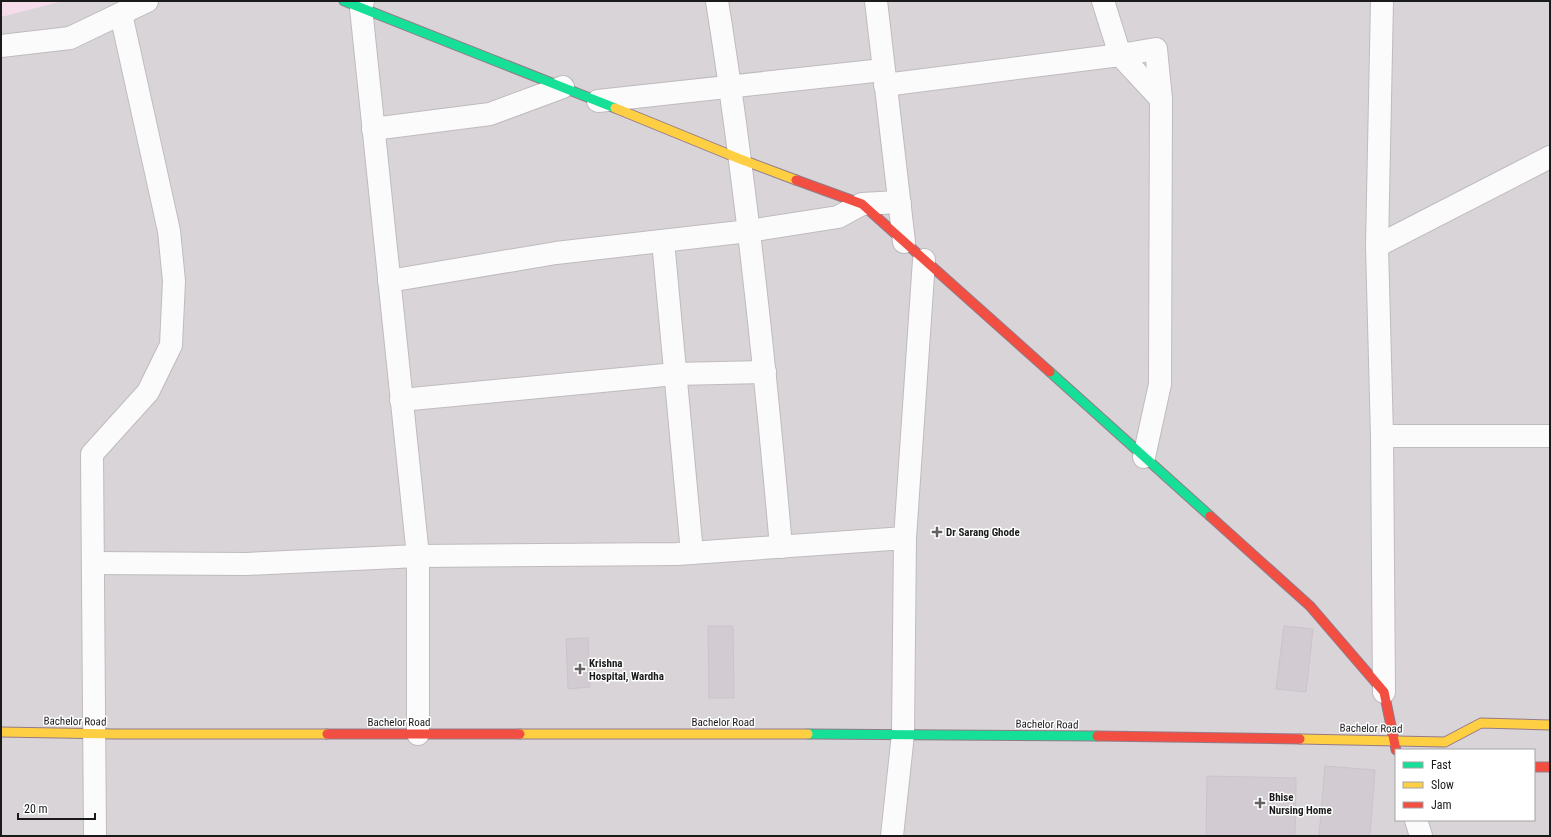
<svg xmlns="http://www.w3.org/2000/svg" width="1551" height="837" font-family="'Roboto Condensed',sans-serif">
	<rect width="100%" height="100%" fill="#eae2e9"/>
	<path fill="#d8d4d8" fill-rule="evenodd" d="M1 1H1550V836H1ZM1396 750H1534V820H1396Z"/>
	<path fill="#f6dbeb" d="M1 1H63L1 17Z"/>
	<g fill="#d2ccd2" stroke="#ccc3cd">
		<path d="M708 626H733L734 698H709Z"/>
		<path d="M1284 626 1313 629 1306 692 1276 689Z"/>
		<path d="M588 638 590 687 568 689 566 639Z"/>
		<path d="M1325 766 1375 770 1370 836H1319Z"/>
		<path d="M1207 776 1296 778 1295 836H1206Z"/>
	</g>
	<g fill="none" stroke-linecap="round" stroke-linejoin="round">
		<g stroke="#bfbbbe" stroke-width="24">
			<g id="street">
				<path d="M363 1 361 8 418 556V734"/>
				<path d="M717 1C746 182 765 364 781 547"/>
				<path d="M876 1 904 242"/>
				<path d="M1103 1 1120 55 1156 49 1161 99 1160 384 1144 457"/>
				<path d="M1 46 70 38 147 1"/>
				<path d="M885 85 1120 55 1161 99"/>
				<path d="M598 101 883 70"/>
				<path d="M373 129 490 114 563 87"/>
				<path d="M663 241 692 553"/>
				<path d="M1377 246 1550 157"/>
				<path d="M389 281 556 253 749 231 838 217 862 204 899 202 900 204"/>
				<path d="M401 400 675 374 765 372"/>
				<path d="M1382 436 1377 246 1382 1"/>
				<path d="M905 538 924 260"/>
				<path d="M93 563 246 564 418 556 677 554 905 538 903 734 892 836"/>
				<path d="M1384 692 1382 436H1550"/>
				<path d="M1416 820 1421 836"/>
				<path d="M95 836 92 454 148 392 171 345 174 281 169 231 121 14"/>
			</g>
		</g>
		<g stroke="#947a88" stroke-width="11">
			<g id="fast">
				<path d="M344 1 615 108"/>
				<path d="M1050 372 1210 516"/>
				<path d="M808 734 1097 736"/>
			</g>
		</g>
		<g stroke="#947a88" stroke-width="11">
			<g id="slow">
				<path d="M615 108 740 159 796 180"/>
				<path d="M1 732 115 734H327"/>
				<path d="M520 734H808"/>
				<path d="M1300 739 1445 742 1481 723 1550 725"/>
			</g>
		</g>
		<g stroke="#947a88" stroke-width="11">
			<g id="jam">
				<path d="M796 180 862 204 1050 372"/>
				<path d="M1210 516 1310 606 1384 692 1396 750"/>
				<path d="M327 734H520"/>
				<path d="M1097 736 1300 739"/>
				<path d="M1534 767H1550"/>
			</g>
		</g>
		<use href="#street" stroke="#fcfbfc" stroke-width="22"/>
		<use href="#fast" stroke="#16e098" stroke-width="9"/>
		<use href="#slow" stroke="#ffcf43" stroke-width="9"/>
		<use href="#jam" stroke="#f24e42" stroke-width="9"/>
	</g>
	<g fill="#636062" stroke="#fff" stroke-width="1.5">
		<path d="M935 526h4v4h4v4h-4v4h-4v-4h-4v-4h4z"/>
		<path d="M578 663h4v4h4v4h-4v4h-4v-4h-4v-4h4z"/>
		<path d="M1258 797h4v4h4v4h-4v4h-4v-4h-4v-4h4z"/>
	</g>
	<g text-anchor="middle" stroke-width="3" stroke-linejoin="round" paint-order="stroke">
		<g font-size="11" font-weight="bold" fill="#1a1a1a" stroke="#fff" text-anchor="start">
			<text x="946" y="536">Dr Sarang Ghode</text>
			<text x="589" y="667">Krishna<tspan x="589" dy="13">Hospital, Wardha</tspan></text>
			<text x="1269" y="801">Bhise<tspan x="1269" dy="13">Nursing Home</tspan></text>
		</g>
		<g font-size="11" fill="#1a1a1a" stroke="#fff">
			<text transform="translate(75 721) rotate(1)" y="4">Bachelor Road</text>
			<text x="399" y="726">Bachelor Road</text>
			<text x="723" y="726">Bachelor Road</text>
			<text transform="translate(1047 724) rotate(1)" y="4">Bachelor Road</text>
			<text transform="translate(1371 728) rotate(1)" y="4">Bachelor Road</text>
		</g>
	</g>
	<rect width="1551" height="837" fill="none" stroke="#1a1a1a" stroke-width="4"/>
	<rect x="1395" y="749" width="140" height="72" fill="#ffffff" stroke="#a3a3a3"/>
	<rect x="1403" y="762" width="20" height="6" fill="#16e098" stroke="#a3a3a3"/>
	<text x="1431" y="769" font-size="12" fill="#1a1a1a">Fast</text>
	<rect x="1403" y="782" width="20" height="6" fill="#ffcf43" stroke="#a3a3a3"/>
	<text x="1431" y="789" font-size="12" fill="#1a1a1a">Slow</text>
	<rect x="1403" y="802" width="20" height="6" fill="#f24e42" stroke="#a3a3a3"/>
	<text x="1431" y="809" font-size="12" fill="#1a1a1a">Jam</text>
	<path d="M18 813v6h77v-6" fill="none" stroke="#1a1a1a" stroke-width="2"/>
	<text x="24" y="813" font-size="12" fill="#1a1a1a" stroke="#ffffff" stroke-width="3" paint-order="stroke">20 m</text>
</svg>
